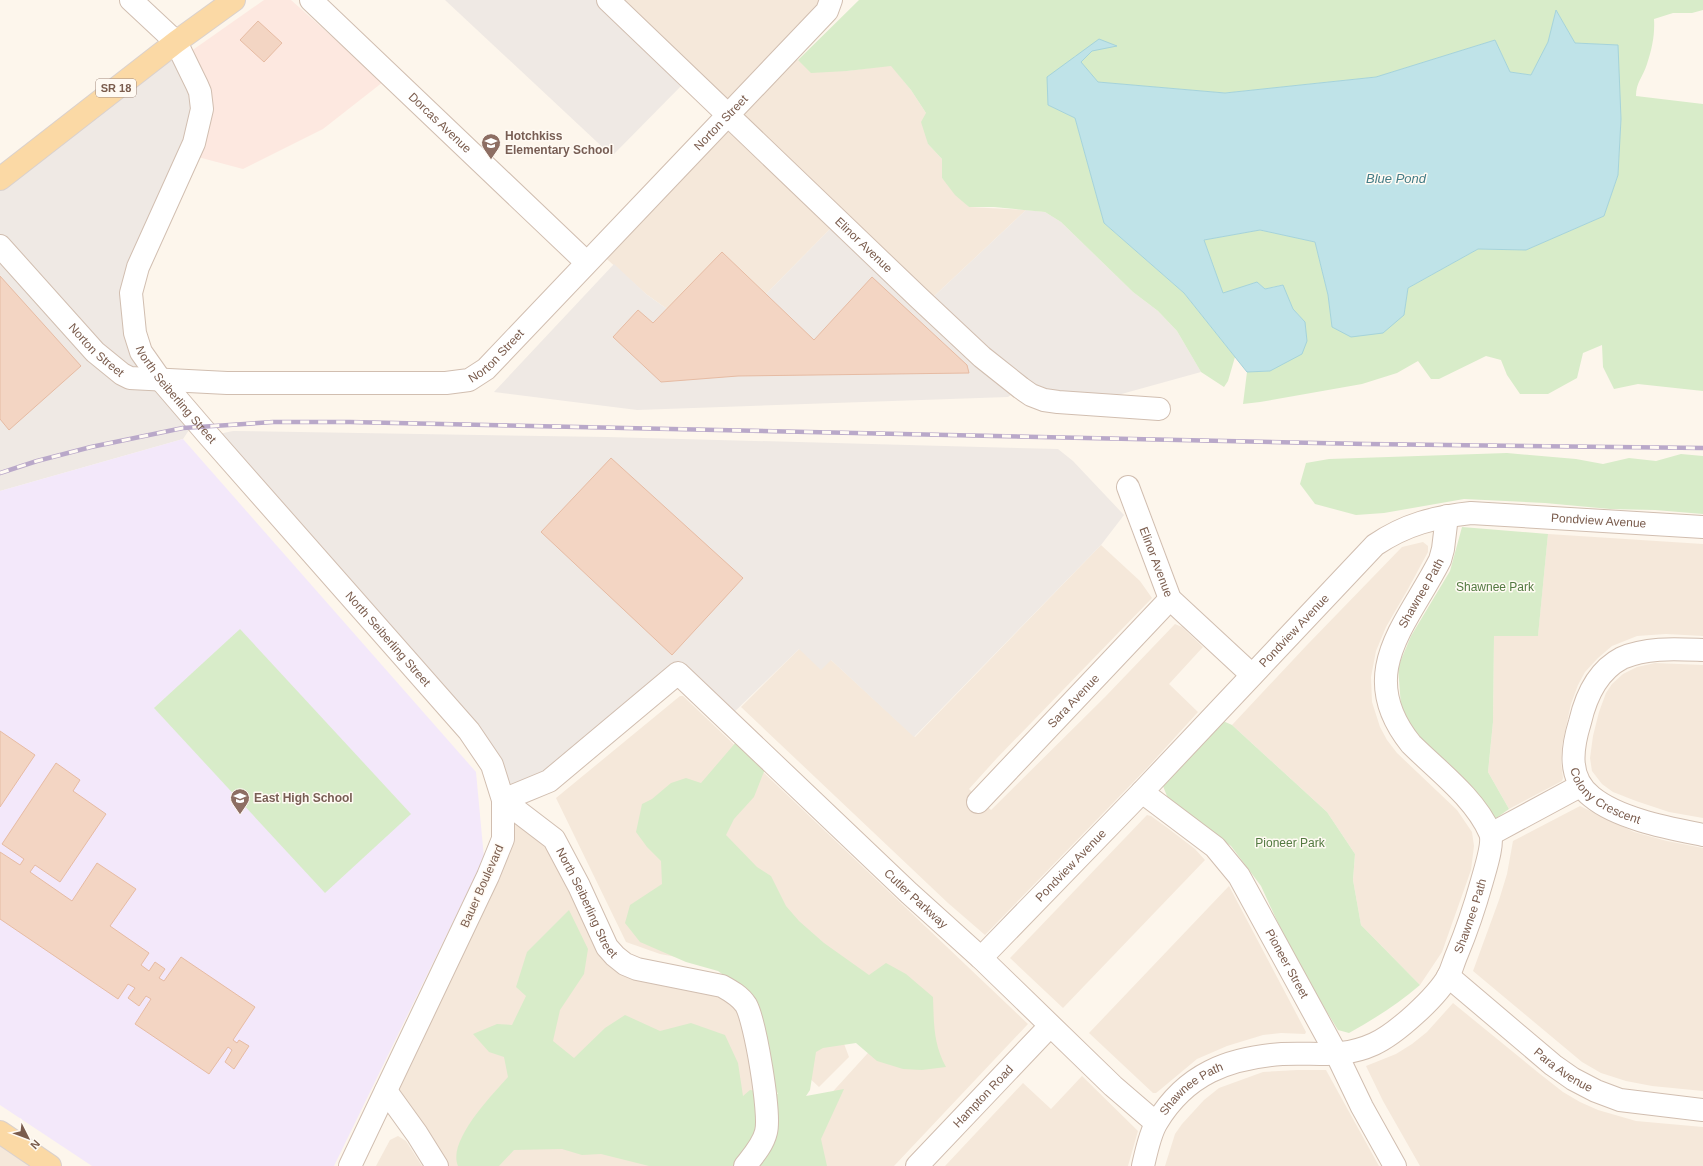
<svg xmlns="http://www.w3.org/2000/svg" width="1703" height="1166" font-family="Arial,sans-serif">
	<rect width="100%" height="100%" fill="#fdf6ec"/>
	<g fill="#f5e8da">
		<path d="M615 0H822L730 106Z"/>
		<path d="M791 54 798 60 847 71 891 65 911 90 926 113 928 144 942 159V178L969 207 1026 210 931 299 735 114Z"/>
		<path d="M729 119 836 223 766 294 667 309 646 294 600 253Z"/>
		<path d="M1548 534 1703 544V636L1666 634 1637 636 1612 646 1598 658 1585 672 1578 685 1571 704 1562 745 1561 762 1563 778 1562 781 1509 809 1488 772 1493 722 1494 635H1538Z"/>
		<path d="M1423 542 1428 546V552L1408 589 1386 627 1376 651 1371 677 1372 702 1380 727 1387 740 1397 753 1457 810 1472 832 1474 846 1471 870 1442 952 1420 985 1361 925 1353 880 1355 854 1327 812 1232 725 1307 645 1402 547Z"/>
		<path d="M1101 545 1140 581 1152 598 997 758 969 789 991 810 1105 697 1175 624 1182 627 1203 647 1169 684 1198 712 1148 767 985 935 948 903 741 707 799 649 831 660 915 737Z"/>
		<path d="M1655 663 1703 665V818L1669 812 1636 801 1613 792 1602 784 1592 771 1590 758 1593 736 1599 712 1606 693 1612 684 1623 674 1637 667Z"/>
		<path d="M680 696H683L1028 1024 894 1166H775L776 1154 877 1043 843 1041 849 1057 819 1087 778 1049 726 966 660 954 626 942 556 798Z"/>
		<path d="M503 800 554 839 607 947 733 992 767 1102 745 1166H437L386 1091 488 876Z"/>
		<path d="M1580 806 1634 832 1667 841 1703 848V1091L1652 1086 1626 1081 1601 1073 1582 1062 1473 971 1499 900 1507 874 1513 841Z"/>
		<path d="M1147 815 1151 816 1169 829 1195 849 1205 860 1063 1008 1010 958Z"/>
		<path d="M1229 886 1306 1032 1305 1034 1281 1033 1263 1035 1227 1046 1197 1059 1161 1089 1156 1093H1153L1089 1033Z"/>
		<path d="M1453 1003 1540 1074 1563 1092 1580 1102 1598 1110 1636 1121 1703 1127V1166H1420L1383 1101 1366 1066 1396 1054 1412 1044 1427 1032Z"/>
		<path d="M1297 1070H1326L1379 1166H1165L1175 1134 1182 1124 1204 1100 1219 1088 1263 1072Z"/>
		<path d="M1082 1076 1138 1131 1128 1166H945L1023 1083 1051 1109Z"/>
		<path d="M0 1132 50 1166H0Z"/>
		<path d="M398 1136 406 1141 422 1166H376L390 1140Z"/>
	</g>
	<path fill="#fde8e0" d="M264 0H291L383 82 323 129 243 169 198 157 187 54Z"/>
	<g fill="#efe9e4">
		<path d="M445 0H602L686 81 612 156Z"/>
		<path d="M175 50 189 75 195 129 132 275 151 375 132 374 0 239V183Z"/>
		<path d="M1026 210 1045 212 1061 222 1133 292 1158 311 1177 331 1201 372 1107 398 1039 392 931 299Z"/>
		<path d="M838 221 1021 388 1008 397 637 410 494 392 614 264 646 294 667 309 722 252 766 294Z"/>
		<path d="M0 252 95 357 158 384 193 424 183 439 0 491Z"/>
		<path d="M233 431 607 437 1058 449 1073 461 1124 515 1101 545 914 737 831 660 821 670 799 649 726 720 679 674 549 781 503 800 492 765 209 436Z"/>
	</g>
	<path fill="#f3e8fa" d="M183 439 476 772 484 858 334 1166H92L0 1105V491Z"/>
	<g fill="#d8ecc9">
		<path d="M859 0H1703V10L1692 13H1673L1654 19C1655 35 1652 49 1647 64 1643 77 1636 82 1636 96L1703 104V391L1638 384 1614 389 1603 367 1602 345 1583 353 1577 378 1548 394H1520L1507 375 1501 360 1486 356 1439 379H1431L1418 361 1397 373 1362 384 1260 402 1243 404 1247 372 1270 371 1305 322 1293 309 1282 285 1265 289 1257 282 1223 294 1204 240 1260 230 1315 242 1328 295 1332 327 1404 315 1408 288 1478 249 1526 250 1604 216 1618 175 1621 119 1617 45 1575 43 1556 10 1548 42 1531 75 1510 72 1495 40 1376 77 1225 93 1098 82 1080 62 1092 51 1116 46 1075 56 1048 105 1075 118 1104 223 1184 293 1235 357 1228 381 1224 387 1201 372 1177 331 1158 311 1133 292 1061 222 1045 212 994 207H969L955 195 942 178V159L928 144 921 122 926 113 911 90 891 66 847 71 811 73 798 60Z"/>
		<path d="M1507 453 1576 459 1603 464 1629 458 1656 461 1681 454 1703 456V514L1655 510 1610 509 1545 503 1464 499 1384 513 1356 515 1315 504 1300 484 1306 463 1329 459Z"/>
		<path d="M1462 527 1548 534 1538 636H1494L1493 722 1488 772 1509 809 1495 819 1412 732 1401 706 1398 667 1411 636 1450 571Z"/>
		<path d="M240 629 411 814 325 893 154 708Z"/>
		<path d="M1223 721 1232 725 1327 812 1355 854 1353 880 1361 925 1420 985C1398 1004 1374 1019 1349 1033L1338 1030 1295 960 1261 886 1231 846 1183 813 1169 801 1163 786Z"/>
		<path d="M737 741 765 769 754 797 734 819 726 835 757 867 771 876 786 906 799 921 824 943 869 975 886 963 906 974 933 997C934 1023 933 1043 946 1067L922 1070 903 1069 877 1061 856 1043 823 1048 816 1052 810 1090 806 1096 844 1089 821 1139 827 1166H649L601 1154 582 1155 562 1149 514 1150 499 1166H458C447 1141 492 1095 508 1077L504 1057 489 1052 473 1034 497 1024 512 1025 526 996 516 987 527 952 569 910 588 949 584 974 560 1010 553 1041 574 1058 605 1028 625 1015 660 1031 691 1023 725 1035 738 1063 743 1096 750 1090 778 1094 769 1076 736 984 718 971 686 962 640 942 625 923 630 905 662 884 661 861 647 847 636 832 642 804 652 799 671 783 686 778 701 783Z"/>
	</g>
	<path fill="#bfe3e8" stroke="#a5d3da" d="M1556 10 1575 43 1618 45 1621 119 1618 175 1604 216 1526 250 1478 249 1408 288 1404 315 1383 333 1351 337 1332 327 1328 295 1315 242 1260 230 1204 240 1223 293 1257 282 1265 289 1283 285 1293 309 1305 322 1307 341 1302 354 1270 371 1247 372 1184 293 1104 223 1075 118 1048 105 1047 77 1099 39 1117 46 1092 51 1081 62 1098 82 1225 93 1376 77 1495 40 1510 72 1531 75 1548 42Z"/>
	<g fill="#f3d5c3" stroke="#e6bba3">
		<path d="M258 21 282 43 264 62 240 40Z"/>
		<path d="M722 252 814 340 872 277 967 365 969 373 738 376 661 382 613 337 638 310 653 323Z"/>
		<path d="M0 276 81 366 9 430 0 419Z"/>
		<path d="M611 458 743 578 672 655 541 532Z"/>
		<path d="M0 731 35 755 0 807Z"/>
		<path d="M56 763 80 780 73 791 106 814 60 882 35 865 30 872 72 901 97 863 136 889 110 926 149 953 141 965 149 971 155 962 165 969 159 978 164 981 181 957 255 1007 233 1040 237 1043 239 1040 249 1046 234 1069 225 1062 232 1050 228 1047 209 1074 135 1024 151 999 146 996 139 1006 128 998 135 988 128 984 118 999 0 919V852L20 865 24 859 2 844Z"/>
	</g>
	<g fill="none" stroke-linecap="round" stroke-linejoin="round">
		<g stroke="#d1beb0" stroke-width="24">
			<g id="minor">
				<path id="s1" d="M131 0 176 42 197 85 200 92 202 109 194 143 138 267 131 293 135 333 141 352 160 379 209 436 469 731 492 765 503 800V839L488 876 350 1166"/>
				<path id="s2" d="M311 0 586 262"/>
				<path id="s3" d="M608 0 919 298 982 357 1021 388 1031 395 1044 400 1058 402 1159 409"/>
				<path id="s4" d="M0 246 95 352 122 374 130 378 227 383H446L469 380 486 369C599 249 714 131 827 11L831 0"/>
				<path id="s5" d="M1128 487 1170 599 1252 675"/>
				<path id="s6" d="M1703 650C1676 649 1647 647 1622 658 1597 671 1586 696 1580 722 1572 748 1567 778 1592 797 1619 819 1669 828 1703 835"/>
				<path id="s7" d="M1142 792 1215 847 1239 876 1337 1055 1362 1107 1395 1166"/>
				<path id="s8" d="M503 800 549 781 678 673 909 893 981 958 1113 1086 1156 1123"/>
				<path id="s9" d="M503 800 554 839 579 886 607 947 615 956 625 964 637 969 722 986C731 991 740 996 746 1005 755 1021 771 1114 766 1132 763 1145 753 1156 745 1166"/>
				<path id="s10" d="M978 802 1170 599"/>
				<path d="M1491 834 1580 786"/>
				<path id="s11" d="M981 958 1142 792 1375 545C1406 524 1435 517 1471 513L1703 527"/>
				<path id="s12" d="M1448 976 1553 1065 1573 1079 1596 1091 1620 1100 1703 1110"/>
				<path d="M386 1091 417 1134 437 1166"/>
				<path id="s13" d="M917 1166 1050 1026"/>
				<path id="s14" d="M1143 1166C1146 1153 1150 1133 1157 1122 1186 1074 1228 1058 1282 1054 1316 1052 1341 1059 1374 1044 1396 1034 1437 997 1449 975 1452 968 1454 961 1457 954 1467 930 1475 906 1482 881 1485 870 1494 843 1490 833 1475 798 1437 770 1411 744 1354 673 1407 625 1440 560L1443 549 1447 516"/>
			</g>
		</g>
		<g stroke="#dad1cd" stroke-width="24">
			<g id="major">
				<path d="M0 179 176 42 234 0"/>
				<path d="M0 1132 50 1166"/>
			</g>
		</g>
		<use href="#minor" stroke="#fff" stroke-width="22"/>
		<use href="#major" stroke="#fbd9a5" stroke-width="22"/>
		<g stroke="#b9a8c9" stroke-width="4.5">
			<path id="rail" d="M0 473 37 461 91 447 183 428 273 422H350L1366 444 1703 448"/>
		</g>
		<use href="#rail" stroke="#fffaf3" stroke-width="3" stroke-dasharray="9" stroke-linecap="butt"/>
	</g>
	<defs>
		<g id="school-pin" transform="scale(1)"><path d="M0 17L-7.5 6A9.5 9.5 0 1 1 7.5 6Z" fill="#8d6e63" stroke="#fffaf3"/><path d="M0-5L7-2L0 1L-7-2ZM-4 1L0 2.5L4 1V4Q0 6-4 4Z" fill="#fff"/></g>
	</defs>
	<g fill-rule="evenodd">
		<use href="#school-pin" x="491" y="143"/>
		<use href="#school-pin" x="240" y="798"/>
	</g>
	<g text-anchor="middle" stroke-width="3" stroke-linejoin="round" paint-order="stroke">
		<rect fill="#fffaf3" stroke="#a28b7f" stroke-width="1" x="96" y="79" width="40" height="18" rx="3"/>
		<g font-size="11" font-weight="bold" fill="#7a5c4d">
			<text x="116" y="92">SR 18</text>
		</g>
		<g font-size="12" fill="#7a5c4d" stroke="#fffaf3">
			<text dy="4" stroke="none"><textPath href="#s2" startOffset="178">Dorcas Avenue</textPath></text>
			<text dy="4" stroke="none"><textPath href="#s4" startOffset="886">Norton Street</textPath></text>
			<text dy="4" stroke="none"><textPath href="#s3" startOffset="354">Elinor Avenue</textPath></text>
			<text dy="4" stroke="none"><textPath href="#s4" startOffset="142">Norton Street</textPath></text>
			<text dy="4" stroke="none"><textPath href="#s4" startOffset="562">Norton Street</textPath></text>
			<text dy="4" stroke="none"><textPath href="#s1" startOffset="447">North Seiberling Street</textPath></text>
			<text dy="4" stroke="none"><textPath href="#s11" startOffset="801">Pondview Avenue</textPath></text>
			<text dy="4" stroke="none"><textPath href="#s5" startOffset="80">Elinor Avenue</textPath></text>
			<text dy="4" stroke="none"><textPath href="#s14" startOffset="825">Shawnee Path</textPath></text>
			<text dy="4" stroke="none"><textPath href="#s11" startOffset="453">Pondview Avenue</textPath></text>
			<text dy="4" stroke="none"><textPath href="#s1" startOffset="771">North Seiberling Street</textPath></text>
			<text dy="4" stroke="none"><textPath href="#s10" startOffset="139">Sara Avenue</textPath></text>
			<text dy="4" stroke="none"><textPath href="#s6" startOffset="252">Colony Crescent</textPath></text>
			<text dy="4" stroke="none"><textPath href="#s11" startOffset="129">Pondview Avenue</textPath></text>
			<text transform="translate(482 886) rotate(-66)" y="4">Bauer Boulevard</text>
			<text dy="4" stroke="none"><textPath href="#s8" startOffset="546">Cutler Parkway</textPath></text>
			<text dy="4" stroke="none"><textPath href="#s9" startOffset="136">North Seiberling Street</textPath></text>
			<text dy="4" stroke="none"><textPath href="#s14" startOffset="454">Shawnee Path</textPath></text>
			<text dy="4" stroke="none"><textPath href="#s7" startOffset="229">Pioneer Street</textPath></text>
			<text dy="4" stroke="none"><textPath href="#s12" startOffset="149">Para Avenue</textPath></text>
			<text dy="4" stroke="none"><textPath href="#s14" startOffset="95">Shawnee Path</textPath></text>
			<text dy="4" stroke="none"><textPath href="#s13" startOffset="96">Hampton Road</textPath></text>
		</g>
		<g font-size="12" font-weight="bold" fill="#785e54" stroke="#fffaf3" text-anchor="start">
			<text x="505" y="140">Hotchkiss<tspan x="505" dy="14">Elementary School</tspan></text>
			<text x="254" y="802">East High School</text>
		</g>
		<g font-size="12" fill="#537a41" stroke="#fffaf3">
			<text x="1495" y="591">Shawnee Park</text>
			<text x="1290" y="847">Pioneer Park</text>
		</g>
		<g font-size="13" font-style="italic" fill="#437c86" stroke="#fffaf3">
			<text x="1396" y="183">Blue Pond</text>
		</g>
	</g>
	<g transform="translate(28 1138) rotate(132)" stroke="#fffaf3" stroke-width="3" paint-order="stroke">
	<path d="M0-3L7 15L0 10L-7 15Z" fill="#7a5c4d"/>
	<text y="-6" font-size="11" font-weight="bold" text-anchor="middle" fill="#7a5c4d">N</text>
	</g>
</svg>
